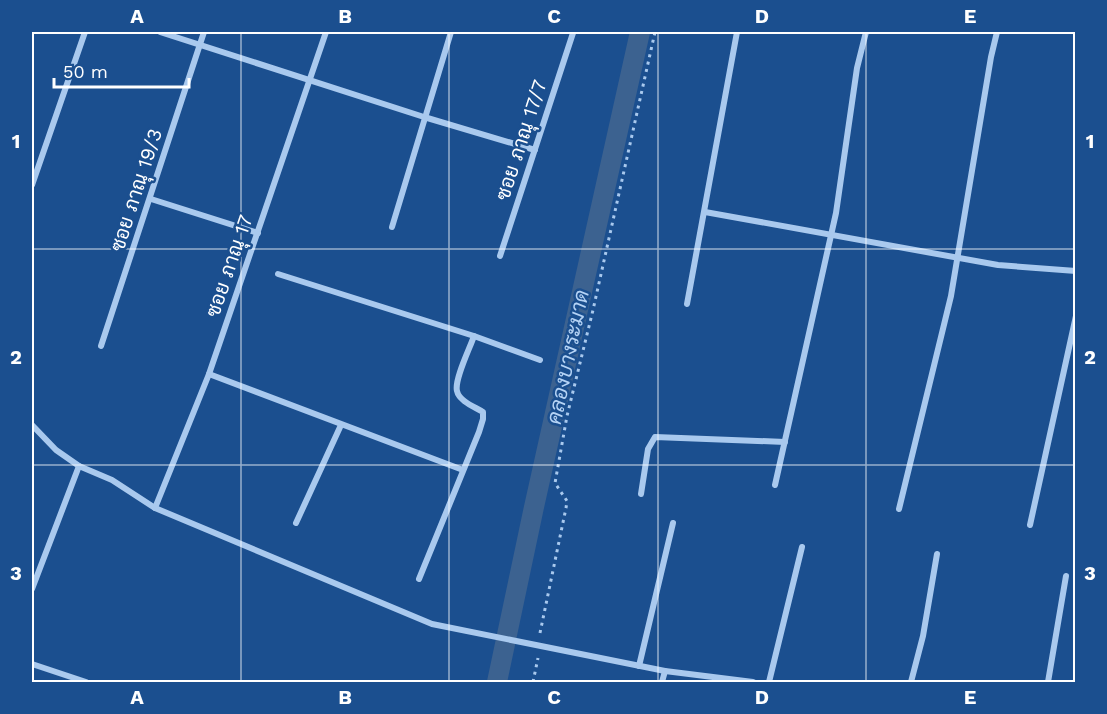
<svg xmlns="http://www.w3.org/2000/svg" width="1107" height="714" font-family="'Work Sans',Sarabun,sans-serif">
	<rect width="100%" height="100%" fill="#1b4f8f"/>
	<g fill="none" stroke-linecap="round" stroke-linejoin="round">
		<path stroke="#3c6290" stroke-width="20" d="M497 682 534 507 640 32"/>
		<g stroke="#a9c9ee" stroke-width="3" stroke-dasharray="3 4.5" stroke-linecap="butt">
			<path d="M540 633 566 508 567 501 555 483 567 416 593 310 655 32"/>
			<path d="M533 682 538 658"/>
		</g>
		<g stroke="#a9c9ee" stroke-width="6">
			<path d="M160 32 424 117 535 150"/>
			<path d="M32 185 85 32"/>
			<path d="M151 199 258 233"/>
			<path d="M705 212 998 265 1076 271"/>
			<path d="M392 227 451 32"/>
			<path d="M500 256 573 33"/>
			<path d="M278 274 474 336 540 360"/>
			<path d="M687 304 737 32"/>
			<path d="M101 346 204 32"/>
			<path d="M209 374 463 470"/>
			<path d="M32 425 56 450 79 466 112 480 155 508 432 624 665 671 753 682"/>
			<path d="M775 485 836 213 857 68 866 32"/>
			<path d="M641 494 648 449 655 437 785 442"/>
			<path d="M155 508 209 374 326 32"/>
			<path d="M899 509 951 296 991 57 997 32"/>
			<path d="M296 523 341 425"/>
			<path d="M1030 525 1076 316"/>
			<path d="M419 579 479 432 483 419V412C475 407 459 401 457 391 454 380 470 348 474 336"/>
			<path d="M32 589 79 466"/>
			<path d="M32 664 86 682"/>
			<path d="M639 666 673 523"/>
			<path d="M662 682 665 671"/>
			<path d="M769 682 802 547"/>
			<path d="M911 682 923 636 937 554"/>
			<path d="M1048 682 1066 576"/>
		</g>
	</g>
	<path fill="none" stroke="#fff" stroke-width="1.5" stroke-opacity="0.55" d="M241 32V682M449 32V682M658 32V682M866 32V682M32 249H1076M32 465H1076"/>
	<g text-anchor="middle" stroke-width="5" stroke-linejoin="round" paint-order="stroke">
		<g font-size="20" fill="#fff" stroke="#1b4f8f">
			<text transform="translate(521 140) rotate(-72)" y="7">ซอย ภาณุ 17/7</text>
			<text transform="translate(136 190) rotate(-72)" y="7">ซอย ภาณุ 19/3</text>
			<text transform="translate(229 266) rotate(-71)" y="7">ซอย ภาณุ 17</text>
		</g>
		<g font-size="21" font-style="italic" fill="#b5d3f5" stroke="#1b4f8f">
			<text transform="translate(568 357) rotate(-78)" y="7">คลองบางระมาด</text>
		</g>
	</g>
	<rect width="1107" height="714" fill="none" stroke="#1b4f8f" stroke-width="66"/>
	<path d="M54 78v9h135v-9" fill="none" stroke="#ffffff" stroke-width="3"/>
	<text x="63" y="78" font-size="18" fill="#ffffff" stroke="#1b4f8f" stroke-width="4.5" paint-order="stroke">50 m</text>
	<rect x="33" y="33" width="1041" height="648" fill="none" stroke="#fff" stroke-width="2"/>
	<g font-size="20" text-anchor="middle" font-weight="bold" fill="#fff">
		<text x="137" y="23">A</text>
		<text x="345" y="23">B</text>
		<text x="554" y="23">C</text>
		<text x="762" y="23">D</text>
		<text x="970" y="23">E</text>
		<text x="16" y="148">1</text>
		<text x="1090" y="148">1</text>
		<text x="16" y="364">2</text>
		<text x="1090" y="364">2</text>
		<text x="16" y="580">3</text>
		<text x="1090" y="580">3</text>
		<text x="137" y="704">A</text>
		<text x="345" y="704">B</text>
		<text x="554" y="704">C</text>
		<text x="762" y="704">D</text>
		<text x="970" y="704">E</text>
	</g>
</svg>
